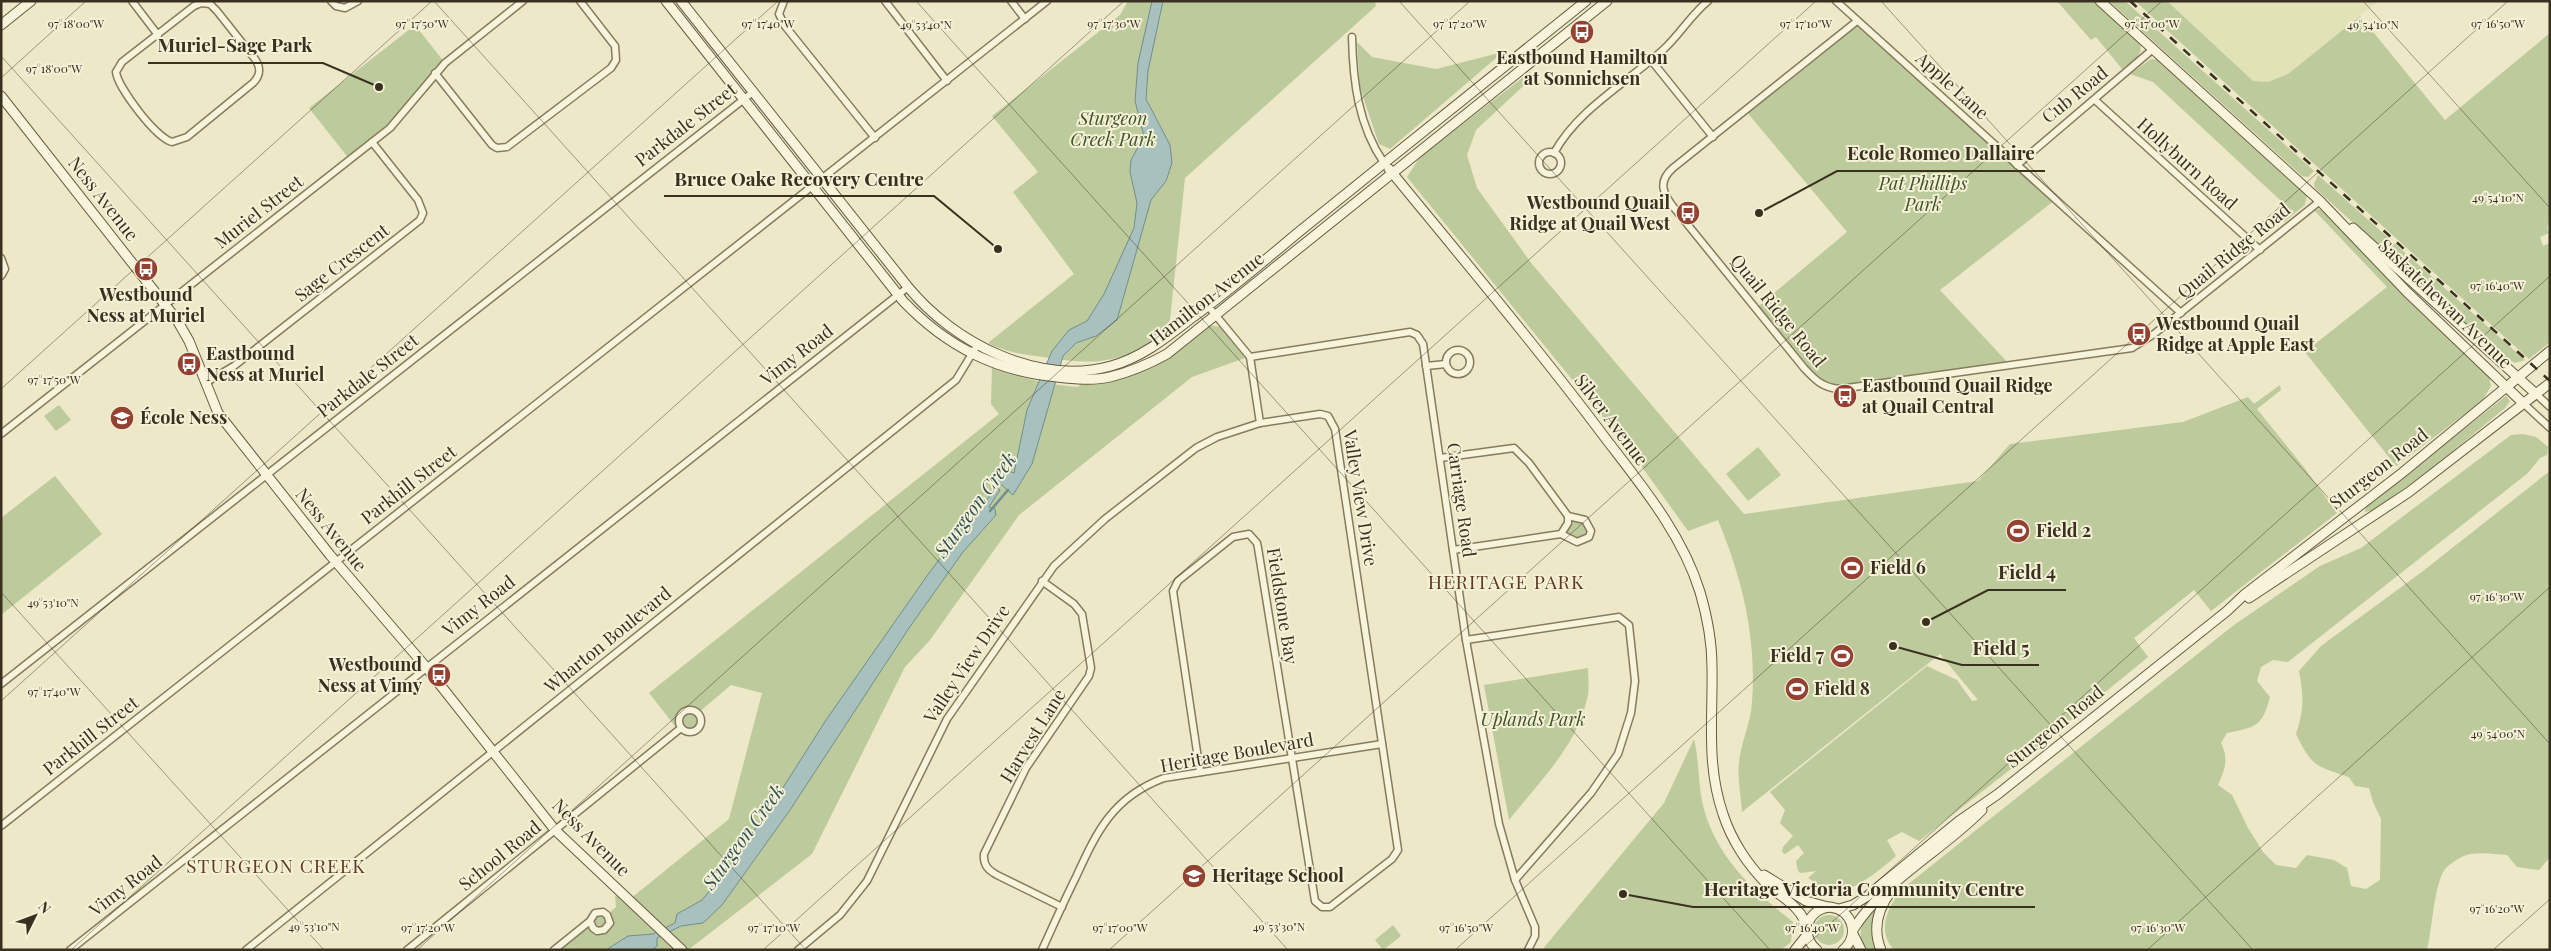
<svg xmlns="http://www.w3.org/2000/svg" width="2551" height="951" font-family="'Playfair Display',serif">
	<rect width="100%" height="100%" fill="#ece8c8"/>
	<path fill="#e1e2b5" d="M2167 1H2378L2288 74 2268 82 2252 81Z"/>
	<g fill="#bdca9c">
		<path d="M1128 1H1375L1376 6 1185 178 1169 329C1125 364 1098 366 1043 357 1021 354 1009 353 988 343L1074 274 1013 192 1038 172 992 116 1120 15Z"/>
		<path d="M2057 1H2094L2139 42C2146 55 2131 62 2122 69L2096 37 2091 40Z"/>
		<path d="M2109 1H2125L2314 171 2308 177 2302 176Z"/>
		<path d="M2135 1H2167L2253 81 2268 82 2288 74 2360 16 2445 120 2550 33V218L2547 228 2549 233 2540 237 2543 246 2550 243V342L2529 359Z"/>
		<path d="M1857 21 2055 200 1940 290 2010 365 1840 389 1820 384 1756 308 1847 232 1746 111Z"/>
		<path d="M415 25 445 63 411 105 350 160 309 108Z"/>
		<path d="M1357 42 1372 57 1436 69 1503 52 1390 149 1379 144 1360 88Z"/>
		<path d="M2151 59 2159 60 2307 195 2305 205 2284 222 2281 218 2280 200 2153 82 2130 74Z"/>
		<path d="M1530 72 1533 77 1476 130 1467 155 1477 188 1532 264 1744 514 1978 481 2010 444 2183 422 2248 397 2254 404 2280 385 2281 390 2257 409 2306 470 2337 513 2211 611 2194 590 2134 638 2148 657 2025 758 1919 841 1902 832 1887 840 1896 856C1881 869 1849 897 1828 891 1822 889 1814 881 1808 878L1816 871 1801 873 1798 871 1796 861 1804 853 1798 845 1785 854 1782 852 1783 847 1793 836 1780 823 1785 810 1770 792 1927 666 1957 680 1972 701 1978 700 1940 654 1742 812C1741 796 1737 778 1739 762 1741 742 1751 723 1752 702 1757 638 1742 578 1718 520L1688 531 1632 453 1407 177 1420 157Z"/>
		<path d="M2318 175 2525 360 2515 363 2497 354 2315 188 2314 184Z"/>
		<path d="M2320 209 2489 377 2491 386 2482 401 2396 466 2305 352 2387 287 2314 210Z"/>
		<path d="M1210 325 1220 327 1245 358 1192 377 1019 515 930 640 905 667 812 854 688 950H554L593 915H607L616 907 615 896 630 899 729 819 762 693 731 685 698 713 700 725 695 731 688 732 681 728 678 730 649 693 999 414 991 404 992 367C1021 378 1047 385 1078 387L1081 384C1140 381 1163 358 1210 325Z"/>
		<path d="M2506 396 2510 401 2505 408 2436 465 2375 510 2365 512 2366 506Z"/>
		<path d="M59 405 71 420 56 431 44 416Z"/>
		<path d="M2523 434 2536 437 2548 447 2547 455 2540 458 2528 473 2288 662 2273 660 2261 667 2257 681 2270 697C2262 727 2256 727 2227 733L2221 743C2229 759 2225 769 2218 785L2232 795 2248 828 2263 852 2276 865 2296 868 2307 855 2334 860 2347 868 2351 886 2366 889 2380 880 2381 819 2373 802 2369 788 2355 786 2349 777C2316 766 2312 767 2296 734 2304 709 2304 698 2299 671L2321 646 2423 571 2550 471V857L2539 870 2517 867 2507 855C2495 854 2475 851 2464 856 2459 858 2448 865 2445 869 2434 884 2432 931 2427 950H1894C1876 930 1888 907 1902 889L2234 625 2320 566 2361 548 2511 435Z"/>
		<path d="M1758 447 1781 475 1748 501 1726 474Z"/>
		<path d="M55 476 102 534 1 615V518Z"/>
		<path d="M1568 516 1585 520 1591 531 1584 541 1561 534Z"/>
		<path d="M1588 668C1588 678 1590 689 1587 699 1577 746 1538 783 1509 820L1484 685Z"/>
		<path d="M1694 739C1699 760 1698 780 1702 801 1713 854 1752 890 1793 922L1791 942 1781 950H1542L1664 803Z"/>
		<path d="M1877 906 1871 930 1876 950H1868C1853 932 1864 921 1877 906Z"/>
		<circle cx="1829" cy="930" r="15"/>
		<path d="M1393 925 1401 936 1383 950 1375 940Z"/>
	</g>
	<g fill="#a8c1be" stroke="#6f8f8c">
		<path d="M1152 1H1163L1148 71 1146 99 1170 145 1172 163 1166 181 1151 200 1117 320 1096 336 1076 343 1063 356 1032 464 1013 495 995 479 1004 467H1009V471L1014 473 1027 410 1052 351 1069 330 1087 321 1104 294 1134 228 1137 203 1130 172 1131 160 1144 136 1135 101 1138 63Z"/>
		<path d="M994 486 1000 490 989 507 995 509 996 515 963 552 909 628 790 810 722 905 703 923 681 926 657 938V946L652 950H606L628 936 653 934 675 923 677 914 702 900 726 871 784 786 826 720 929 573 973 515 989 497Z"/>
	</g>
	<g fill="none" stroke-linecap="round" stroke-linejoin="round">
		<path stroke="#6f8f8c" stroke-width="2.5" d="M990 511 1008 490"/>
		<g stroke="#877b5e" stroke-width="9">
			<g id="street">
				<path d="M132 1 158 35"/>
				<path d="M331 1 336 6 345 8 358 1"/>
				<path d="M784 1 779 14 785 26 875 138"/>
				<path d="M885 1 947 81"/>
				<path d="M1011 1 1025 19"/>
				<path d="M1836 1 2181 313"/>
				<path d="M201 3 210 4 217 11 255 59C261 68 261 75 253 83L187 137 172 142C156 138 118 88 116 72L122 62 194 6Z"/>
				<path d="M1857 21 1673 168C1657 182 1663 194 1675 209L1804 368C1815 380 1823 388 1840 389L2132 348 2154 334 2320 201"/>
				<path d="M1352 37C1353 81 1358 125 1384 163"/>
				<path d="M1651 60 1713 137"/>
				<path d="M435 73 492 145 497 148 507 147 611 68 616 60 615 46 580 1"/>
				<path d="M2095 100 2260 250"/>
				<circle cx="1550" cy="163" r="11"/>
				<path d="M1554 153C1578 109 1628 82 1664 49 1680 34 1691 15 1708 1"/>
				<path d="M2017 165 2153 49"/>
				<path d="M1 258 5 269 1 276"/>
				<path d="M1208 306 1250 357 1260 423"/>
				<circle cx="1458" cy="362" r="12"/>
				<path d="M1250 357 1410 332 1417 335 1423 344 1466 640 1499 824 1515 880 1535 927V936L1528 950"/>
				<path d="M1426 366 1446 364"/>
				<path d="M205 383 234 366 420 220 423 213 418 200 372 142"/>
				<path d="M2535 393 2550 407"/>
				<path d="M2522 402 2550 428"/>
				<path d="M1 434 390 128 445 63 523 1"/>
				<path d="M1440 458 1514 448 1529 463 1568 516V523L1561 534 1453 550"/>
				<path d="M1561 534 1577 542 1589 537 1591 531 1585 520 1568 516"/>
				<path d="M1042 581 1074 604 1082 614 1091 668 1089 676 1026 768 984 854C983 865 988 870 997 875L1062 907"/>
				<path d="M1466 640 1619 617 1629 625 1635 681 1631 713 1618 754 1591 793 1515 880"/>
				<path d="M1 684 753 92"/>
				<circle cx="690" cy="721" r="11"/>
				<path d="M1 826 1047 1"/>
				<path d="M70 950 908 287"/>
				<path d="M246 950 956 380 978 344"/>
				<path d="M407 950 681 728"/>
				<path d="M554 950 590 921 595 913 603 912 607 915 610 923 604 930 597 931 593 928 590 921"/>
				<path d="M798 950 840 915 867 881 947 719 1054 566 1105 519 1196 448 1217 437 1260 423 1320 414 1328 416 1335 429 1398 850 1392 859 1330 907H1322L1315 901 1258 548 1257 543 1249 534 1233 537 1178 581 1173 591 1200 772"/>
				<path d="M1042 950C1053 926 1064 901 1076 877 1097 831 1113 797 1164 778L1382 744"/>
			</g>
		</g>
		<g stroke="#695c41" stroke-width="11">
			<g id="secondary">
				<path d="M666 1 903 301C946 346 995 371 1057 377 1074 379 1093 381 1110 377 1130 372 1149 364 1167 354L1607 1"/>
				<path d="M681 1 908 287C954 343 1038 386 1111 366 1143 357 1167 337 1193 317 1230 290 1265 260 1300 231 1395 154 1490 78 1586 1"/>
				<path d="M2100 1 2320 201 2407 292 2522 402"/>
				<path d="M1 25 31 1"/>
				<path d="M1 96 177 320 189 341 218 413 330 555 426 667 555 830 682 950"/>
				<path d="M1389 169C1462 258 1537 347 1606 439 1642 486 1682 534 1700 592 1707 616 1712 641 1712 667 1713 717 1706 765 1723 814 1731 839 1747 864 1765 882 1781 898 1801 905 1807 928"/>
				<path d="M2353 228 2535 393"/>
				<path d="M2249 598 2409 492 2550 383"/>
				<path d="M1764 875 1806 901 1828 907"/>
				<path d="M1839 909 1853 905 1866 897 1959 821 1998 794 2227 611 2245 594 2402 473 2550 351"/>
				<path d="M1853 930C1882 882 1942 851 1982 810"/>
				<path d="M1853 934 1861 950"/>
				<path d="M1795 950 1807 935"/>
				<path d="M1817 950C1799 935 1807 909 1830 907 1853 910 1860 936 1843 950"/>
				<path d="M1881 950C1872 928 1878 908 1892 890"/>
			</g>
		</g>
		<use href="#street" stroke="#f7f4db" stroke-width="6"/>
		<use href="#secondary" stroke="#f7f4db" stroke-width="9"/>
		<path stroke="#393020" stroke-width="2.5" stroke-dasharray="9 9" stroke-linecap="butt" d="M2130 1 2550 381"/>
	</g>
	<path fill="none" stroke="#393020" stroke-width="1" stroke-opacity="0.45" d="M434 1 1288 950M916 1 1770 950M1399 1 2253 950M1881 1 2550 744M2363 1 2550 208M1 56 806 950M1 78 86 1M1 389 432 1M1 592 324 950M1 701 778 1M71 950 1124 1M417 950 1470 1M763 950 1816 1M1109 950 2162 1M1455 950 2508 1M1801 950 2550 276M2147 950 2550 587M2493 950 2550 899"/>
	<defs>
		<g id="bus-disc" transform="scale(1.25)"><circle r="9.5" fill="#934131" stroke="#f4f1d7"/><path d="M-5-6H5V4H4V6H2V4H-2V6H-4V4H-5ZM-3.5-4V0h7V-4ZM-3.5 1.2v1.5H-2V1.2ZM2 1.2v1.5H3.5V1.2Z" fill="#fff"/></g>
		<g id="school-disc" transform="scale(1.25)"><circle r="9.5" fill="#934131" stroke="#f4f1d7"/><path d="M0-5L7-2L0 1L-7-2ZM-4 1L0 2.5L4 1V4Q0 6-4 4Z" fill="#fff"/></g>
		<g id="stadium-disc" transform="scale(1.25)"><circle r="9.5" fill="#934131" stroke="#f4f1d7"/><path d="M0-5a6.5 5 0 1 0 0 10a6.5 5 0 1 0 0-10ZM-3.5-1.8h7v3.6h-7Z" fill="#fff"/></g>
	</defs>
	<g fill-rule="evenodd">
		<use href="#bus-disc" x="1582" y="32"/>
		<use href="#bus-disc" x="1688" y="213"/>
		<use href="#bus-disc" x="146" y="269"/>
		<use href="#bus-disc" x="2139" y="334"/>
		<use href="#bus-disc" x="189" y="364"/>
		<use href="#bus-disc" x="1845" y="396"/>
		<use href="#school-disc" x="122" y="418"/>
		<use href="#stadium-disc" x="2018" y="531"/>
		<use href="#stadium-disc" x="1852" y="568"/>
		<use href="#stadium-disc" x="1842" y="656"/>
		<use href="#bus-disc" x="439" y="675"/>
		<use href="#stadium-disc" x="1797" y="689"/>
		<use href="#school-disc" x="1194" y="876"/>
	</g>
	<g text-anchor="middle" stroke-width="4" stroke-linejoin="round" paint-order="stroke">
		<g font-size="18" font-weight="bold" fill="#393020" stroke="#f4f1d7" text-anchor="start">
			<text x="1582" y="64" text-anchor="middle">Eastbound Hamilton<tspan x="1582" dy="21">at Sonnichsen</tspan></text>
			<text x="1670" y="209" text-anchor="end">Westbound Quail<tspan x="1670" dy="21">Ridge at Quail West</tspan></text>
			<text x="146" y="301" text-anchor="middle">Westbound<tspan x="146" dy="21">Ness at Muriel</tspan></text>
			<text x="2156" y="330">Westbound Quail<tspan x="2156" dy="21">Ridge at Apple East</tspan></text>
			<text x="206" y="360">Eastbound<tspan x="206" dy="21">Ness at Muriel</tspan></text>
			<text x="1862" y="392">Eastbound Quail Ridge<tspan x="1862" dy="21">at Quail Central</tspan></text>
			<text x="140" y="424">École Ness</text>
			<text x="2036" y="537">Field 2</text>
			<text x="1870" y="574">Field 6</text>
			<text x="1824" y="662" text-anchor="end">Field 7</text>
			<text x="422" y="671" text-anchor="end">Westbound<tspan x="422" dy="21">Ness at Vimy</tspan></text>
			<text x="1814" y="695">Field 8</text>
			<text x="1212" y="882">Heritage School</text>
		</g>
		<g font-size="18" fill="#393020" stroke="#f4f1d7">
			<text transform="translate(1952 86) rotate(42)" y="6">Apple Lane</text>
			<text transform="translate(2075 95) rotate(-39)" y="6">Cub Road</text>
			<text transform="translate(686 125) rotate(-38)" y="6">Parkdale Street</text>
			<text transform="translate(2187 164) rotate(42)" y="6">Hollyburn Road</text>
			<text transform="translate(103 199) rotate(52)" y="6">Ness Avenue</text>
			<text transform="translate(259 212) rotate(-38)" y="6">Muriel Street</text>
			<text transform="translate(2234 251) rotate(-39)" y="6">Quail Ridge Road</text>
			<text transform="translate(342 263) rotate(-38)" y="6">Sage Crescent</text>
			<text transform="translate(1207 299) rotate(-38)" y="6">Hamilton Avenue</text>
			<text transform="translate(2445 304) rotate(44)" y="6">Saskatchewan Avenue</text>
			<text transform="translate(1778 311) rotate(51)" y="6">Quail Ridge Road</text>
			<text transform="translate(797 355) rotate(-38)" y="6">Vimy Road</text>
			<text transform="translate(368 376) rotate(-38)" y="6">Parkdale Street</text>
			<text transform="translate(1611 420) rotate(53)" y="6">Silver Avenue</text>
			<text transform="translate(2379 469) rotate(-38)" y="6">Sturgeon Road</text>
			<text transform="translate(409 485) rotate(-38)" y="6">Parkhill Street</text>
			<text transform="translate(1360 498) rotate(81)" y="6">Valley View Drive</text>
			<text transform="translate(1461 500) rotate(82)" y="6">Carriage Road</text>
			<text transform="translate(331 530) rotate(51)" y="6">Ness Avenue</text>
			<text transform="translate(479 606) rotate(-38)" y="6">Vimy Road</text>
			<text transform="translate(1282 606) rotate(81)" y="6">Fieldstone Bay</text>
			<text transform="translate(608 640) rotate(-39)" y="6">Wharton Boulevard</text>
			<text transform="translate(967 664) rotate(-56)" y="6">Valley View Drive</text>
			<text transform="translate(2055 727) rotate(-39)" y="6">Sturgeon Road</text>
			<text transform="translate(91 736) rotate(-38)" y="6">Parkhill Street</text>
			<text transform="translate(1033 736) rotate(-58)" y="6">Harvest Lane</text>
			<text transform="translate(1237 753) rotate(-10)" y="6">Heritage Boulevard</text>
			<text transform="translate(591 838) rotate(45)" y="6">Ness Avenue</text>
			<text transform="translate(500 856) rotate(-39)" y="6">School Road</text>
			<text transform="translate(126 886) rotate(-38)" y="6">Vimy Road</text>
		</g>
		<g font-size="18" font-style="italic" fill="#415428" stroke="#f4f1d7">
			<text x="1113" y="125">Sturgeon<tspan x="1113" dy="21">Creek Park</tspan></text>
			<text x="1923" y="190">Pat Phillips<tspan x="1923" dy="21">Park</tspan></text>
			<text x="1533" y="726">Uplands Park</text>
		</g>
		<g font-size="19" font-style="italic" fill="#315357" stroke="#f4f1d7">
			<text transform="translate(975 505) rotate(-54)" y="7">Sturgeon Creek</text>
			<text transform="translate(743 837) rotate(-54)" y="7">Sturgeon Creek</text>
		</g>
		<g font-size="19" letter-spacing="1" fill="#633b22" stroke="#f4f1d7">
			<text x="1506" y="589">HERITAGE PARK</text>
			<text x="276" y="873">STURGEON CREEK</text>
		</g>
	</g>
	<g font-size="12" text-anchor="middle" fill="#393020" stroke="#f4f1d7" stroke-width="4" stroke-linejoin="round" paint-order="stroke">
		<text x="2152" y="28">97°17'00"W</text>
		<text x="76" y="28">97°18'00"W</text>
		<text x="422" y="28">97°17'50"W</text>
		<text x="768" y="28">97°17'40"W</text>
		<text x="1114" y="28">97°17'30"W</text>
		<text x="1460" y="28">97°17'20"W</text>
		<text x="1806" y="28">97°17'10"W</text>
		<text x="2498" y="28">97°16'50"W</text>
		<text x="2373" y="29">49°54'10"N</text>
		<text x="926" y="29">49°53'40"N</text>
		<text x="54" y="73">97°18'00"W</text>
		<text x="2498" y="202">49°54'10"N</text>
		<text x="2497" y="290">97°16'40"W</text>
		<text x="54" y="384">97°17'50"W</text>
		<text x="2497" y="601">97°16'30"W</text>
		<text x="53" y="607">49°53'10"N</text>
		<text x="54" y="696">97°17'40"W</text>
		<text x="2498" y="738">49°54'00"N</text>
		<text x="2497" y="913">97°16'20"W</text>
		<text x="314" y="931">49°53'10"N</text>
		<text x="1279" y="931">49°53'30"N</text>
		<text x="428" y="932">97°17'20"W</text>
		<text x="774" y="932">97°17'10"W</text>
		<text x="1120" y="932">97°17'00"W</text>
		<text x="1466" y="932">97°16'50"W</text>
		<text x="1812" y="932">97°16'40"W</text>
		<text x="2158" y="932">97°16'30"W</text>
	</g>
	<path fill="none" stroke="#393020" stroke-width="2" d="M379 87L323 63H148M1759 213L1837 171H2045M998 249L934 196H664M1926 622L1988 590H2066M1893 646L1962 665H2039M1623 894L1693 907H2035"/>
	<g fill="#393020" stroke="#f4f1d7" stroke-width="2">
		<circle cx="379" cy="87" r="5"/>
		<circle cx="1759" cy="213" r="5"/>
		<circle cx="998" cy="249" r="5"/>
		<circle cx="1926" cy="622" r="5"/>
		<circle cx="1893" cy="646" r="5"/>
		<circle cx="1623" cy="894" r="5"/>
	</g>
	<g font-size="19" text-anchor="middle" font-weight="bold" fill="#393020" stroke="#f4f1d7" stroke-width="4" stroke-linejoin="round" paint-order="stroke">
		<text x="235" y="52">Muriel-Sage Park</text>
		<text x="1941" y="160">Ecole Romeo Dallaire</text>
		<text x="799" y="186">Bruce Oake Recovery Centre</text>
		<text x="2027" y="579">Field 4</text>
		<text x="2001" y="655">Field 5</text>
		<text x="1864" y="896">Heritage Victoria Community Centre</text>
	</g>
	<rect width="2551" height="951" fill="none" stroke="#393020" stroke-width="5"/>
	<g transform="translate(35 916) rotate(48)" stroke="#f4f1d7" stroke-width="4" paint-order="stroke">
	<path d="M0-4L9 19L0 12L-9 19Z" fill="#393020"/>
	<text y="-8" font-size="14" font-weight="bold" text-anchor="middle" fill="#393020">N</text>
	</g>
</svg>
